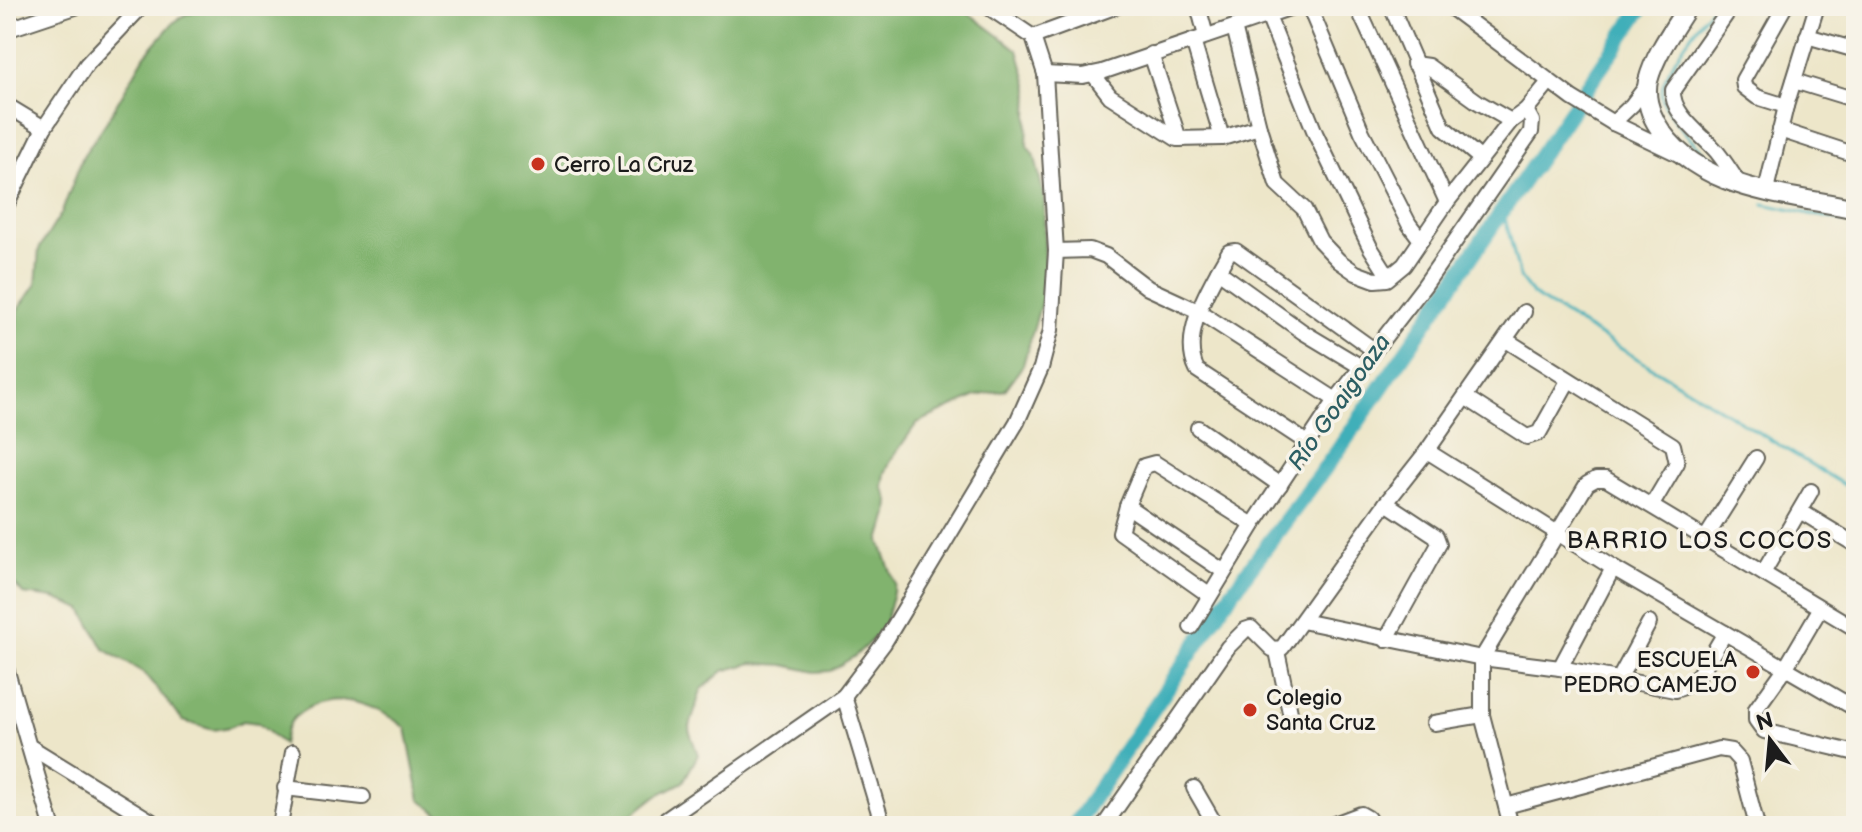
<svg xmlns="http://www.w3.org/2000/svg" width="1862" height="832" font-family="'Balsamiq Sans',sans-serif">
	<rect width="100%" height="100%" fill="#f7f3e8"/>
	<filter id="ink" filterUnits="userSpaceOnUse"><feTurbulence type="fractalNoise" baseFrequency=".0125" numOctaves="2"/><feDisplacementMap in="SourceGraphic" scale="16" xChannelSelector="R" yChannelSelector="G"/><feConvolveMatrix kernelMatrix="1 2 1 2 8 2 1 2 1" color-interpolation-filters="sRGB"/></filter>
	<filter id="wash" filterUnits="userSpaceOnUse"><feTurbulence type="fractalNoise" baseFrequency=".006" numOctaves="4" result="noise"/><feDisplacementMap in="SourceGraphic" scale="32" xChannelSelector="R" yChannelSelector="G"/><feGaussianBlur stdDeviation="1.8" result="paint"/><feColorMatrix in="noise" values="0 0 0 0 0 0 0 0 0 0 0 0 0 0 0 0 0 1.4 0 .05"/><feComposite in="paint" operator="in"/></filter>
	<g filter="url(#wash)">
		<rect width="100%" height="100%" fill="#ede6c9"/>
		<path fill="#81b36e" stroke="#4e6845" stroke-width="2" d="M209 6H959L1018 50 1029 88 1027 146 1035 157 1044 197 1045 283 1043 296 1023 365 1005 390 976 396 917 423 891 460 885 473 883 487 889 500 888 514 880 541 895 584 885 624 876 636 855 656 830 671 815 672 784 665 752 663 723 671 701 690 689 730 698 755 683 782 656 796 618 826H450L446 819 420 800 406 728C379 708 345 691 312 706 293 715 286 724 283 744L258 723 243 721 230 727 213 730 183 721 144 673 104 649 82 609 54 598 23 594 6 574V374L19 308 36 285 39 249 62 212 83 156 107 121 145 55 173 23 185 15Z"/>
		<g fill="none" stroke-linecap="round" stroke-linejoin="round">
			<g stroke="#3fafb9" stroke-width="3">
				<path d="M1712 6C1699 25 1658 75 1662 97 1666 117 1704 153 1720 168"/>
				<path d="M1764 204 1856 224"/>
				<path d="M1503 209 1520 278 1533 295 1856 492"/>
			</g>
			<path stroke="#3fafb9" stroke-width="16" d="M1074 826 1230 595 1337 452 1643 6"/>
		</g>
	</g>
	<g filter="url(#ink)">
		<g fill="none" stroke-linecap="round" stroke-linejoin="round">
			<g stroke="#656359" stroke-width="18">
				<g id="minor">
					<path d="M1198 6 1206 36"/>
					<path d="M1309 6 1362 132 1409 224 1421 240"/>
					<path d="M1357 6 1447 202"/>
					<path d="M1391 6 1443 127 1481 159"/>
					<path d="M1449 6 1572 98 1613 123 1632 105 1648 84"/>
					<path d="M1732 6 1673 90C1671 115 1703 135 1717 152 1725 162 1732 173 1739 184"/>
					<path d="M1785 6 1743 80 1744 87 1757 97 1786 106"/>
					<path d="M1268 16 1316 135 1370 247 1389 277"/>
					<path d="M1234 27 1259 127 1277 184 1304 209 1320 241 1339 261 1356 273 1375 280 1387 279 1404 265 1447 202 1511 121 1526 110 1549 82"/>
					<path d="M6 30 78 6"/>
					<path d="M1807 36 1856 50"/>
					<path d="M1033 37 1117 6"/>
					<path d="M1193 41 1222 138"/>
					<path d="M1151 54 1179 139"/>
					<path d="M1414 64 1428 66 1478 102 1511 121"/>
					<path d="M1045 74 1083 76 1102 72 1295 6"/>
					<path d="M1093 74 1110 96 1177 139 1222 138 1259 127"/>
					<path d="M1794 81 1856 100"/>
					<path d="M6 105 44 128"/>
					<path d="M1613 123 1678 154"/>
					<path d="M1780 130 1856 155"/>
					<path d="M1766 190 1786 106 1817 6"/>
					<path d="M6 206 44 128 87 64 142 6"/>
					<path d="M1056 251 1090 250 1106 256 1148 288 1198 311 1336 400"/>
					<path d="M1218 271 1303 332 1363 368"/>
					<path d="M1506 340 1673 445 1677 463 1652 505"/>
					<path d="M1465 397 1527 437 1539 433 1568 381"/>
					<path d="M1198 428 1280 485"/>
					<path d="M1309 444 1197 370C1179 334 1211 283 1229 252L1236 251 1374 350"/>
					<path d="M1427 451 1613 568 1856 709"/>
					<path d="M1386 503 1436 536 1439 544 1386 640"/>
					<path d="M1127 506 1223 571"/>
					<path d="M1800 511 1856 545"/>
					<path d="M1705 539 1756 458"/>
					<path d="M1763 573 1811 491"/>
					<path d="M1209 595 1120 532 1127 506 1144 466 1155 463 1253 525"/>
					<path d="M1820 609 1786 667 1756 709V720L1764 731 1856 753"/>
					<path d="M1302 621 1482 658 1560 668 1675 690C1699 685 1712 653 1725 633"/>
					<path d="M1191 627 1253 525 1336 400 1424 286 1531 132 1532 121 1526 110"/>
					<path d="M1277 651 1292 722"/>
					<path d="M6 668 52 826"/>
					<path d="M1560 668 1613 568"/>
					<path d="M1619 679 1649 623"/>
					<path d="M844 696 883 826"/>
					<path d="M1434 723 1482 715"/>
					<path d="M32 748 159 826"/>
					<path d="M285 788 363 797"/>
					<path d="M1194 788 1216 826"/>
					<path d="M1506 806 1719 749 1731 751 1740 761 1757 826"/>
					<path d="M280 826 293 752"/>
					<path d="M657 826 844 696 884 643 1017 422 1041 368 1051 330 1056 251 1045 74 1033 37 987 6"/>
					<path d="M1104 826 1228 647 1245 630 1251 628 1272 649 1282 648 1386 503 1427 451 1524 312"/>
					<path d="M1329 826 1361 814 1368 818 1371 826"/>
					<path d="M1511 826 1482 715V658L1587 484 1596 479H1606L1856 629"/>
				</g>
			</g>
			<g stroke="#656359" stroke-width="22">
				<path id="major" d="M1688 6C1673 30 1655 54 1648 81 1645 95 1649 111 1656 123 1694 191 1787 194 1856 209"/>
			</g>
			<use href="#minor" stroke="#fff" stroke-width="14"/>
			<use href="#major" stroke="#fff" stroke-width="18"/>
		</g>
	</g>
	<g fill="#c8321e" stroke="#f7f3e8" stroke-width="3">
		<circle cx="538" cy="164" r="8"/>
		<circle cx="1753" cy="672" r="8"/>
		<circle cx="1250" cy="710" r="8"/>
	</g>
	<g text-anchor="middle" stroke-width="7" stroke-linejoin="round" paint-order="stroke">
		<g font-size="22" fill="#1c1c1c" stroke="#f7f3e8" text-anchor="start">
			<text x="554" y="172">Cerro La Cruz</text>
			<text x="1737" y="667" text-anchor="end">ESCUELA<tspan x="1737" dy="25">PEDRO CAMEJO</tspan></text>
			<text x="1266" y="705">Colegio<tspan x="1266" dy="25">Santa Cruz</tspan></text>
		</g>
		<g font-size="24" font-style="italic" fill="#2c5e63" stroke="#f7f3e8">
			<text transform="translate(1339 402) rotate(-55)" y="8">Río Goaigoaza</text>
		</g>
		<g font-size="24" letter-spacing="2" fill="#1c1c1c" stroke="#f7f3e8">
			<text x="1700" y="548">BARRIO LOS COCOS</text>
		</g>
	</g>
	<rect width="1862" height="832" fill="none" stroke="#f7f3e8" stroke-width="32"/>
	<g transform="translate(1770 740) rotate(344)" stroke="#f7f3e8" stroke-width="6" paint-order="stroke">
	<path d="M0-6L14 30L0 20L-14 30Z" fill="#1c1c1c"/>
	<text y="-12" font-size="22" font-weight="bold" text-anchor="middle" fill="#1c1c1c">N</text>
	</g>
</svg>
